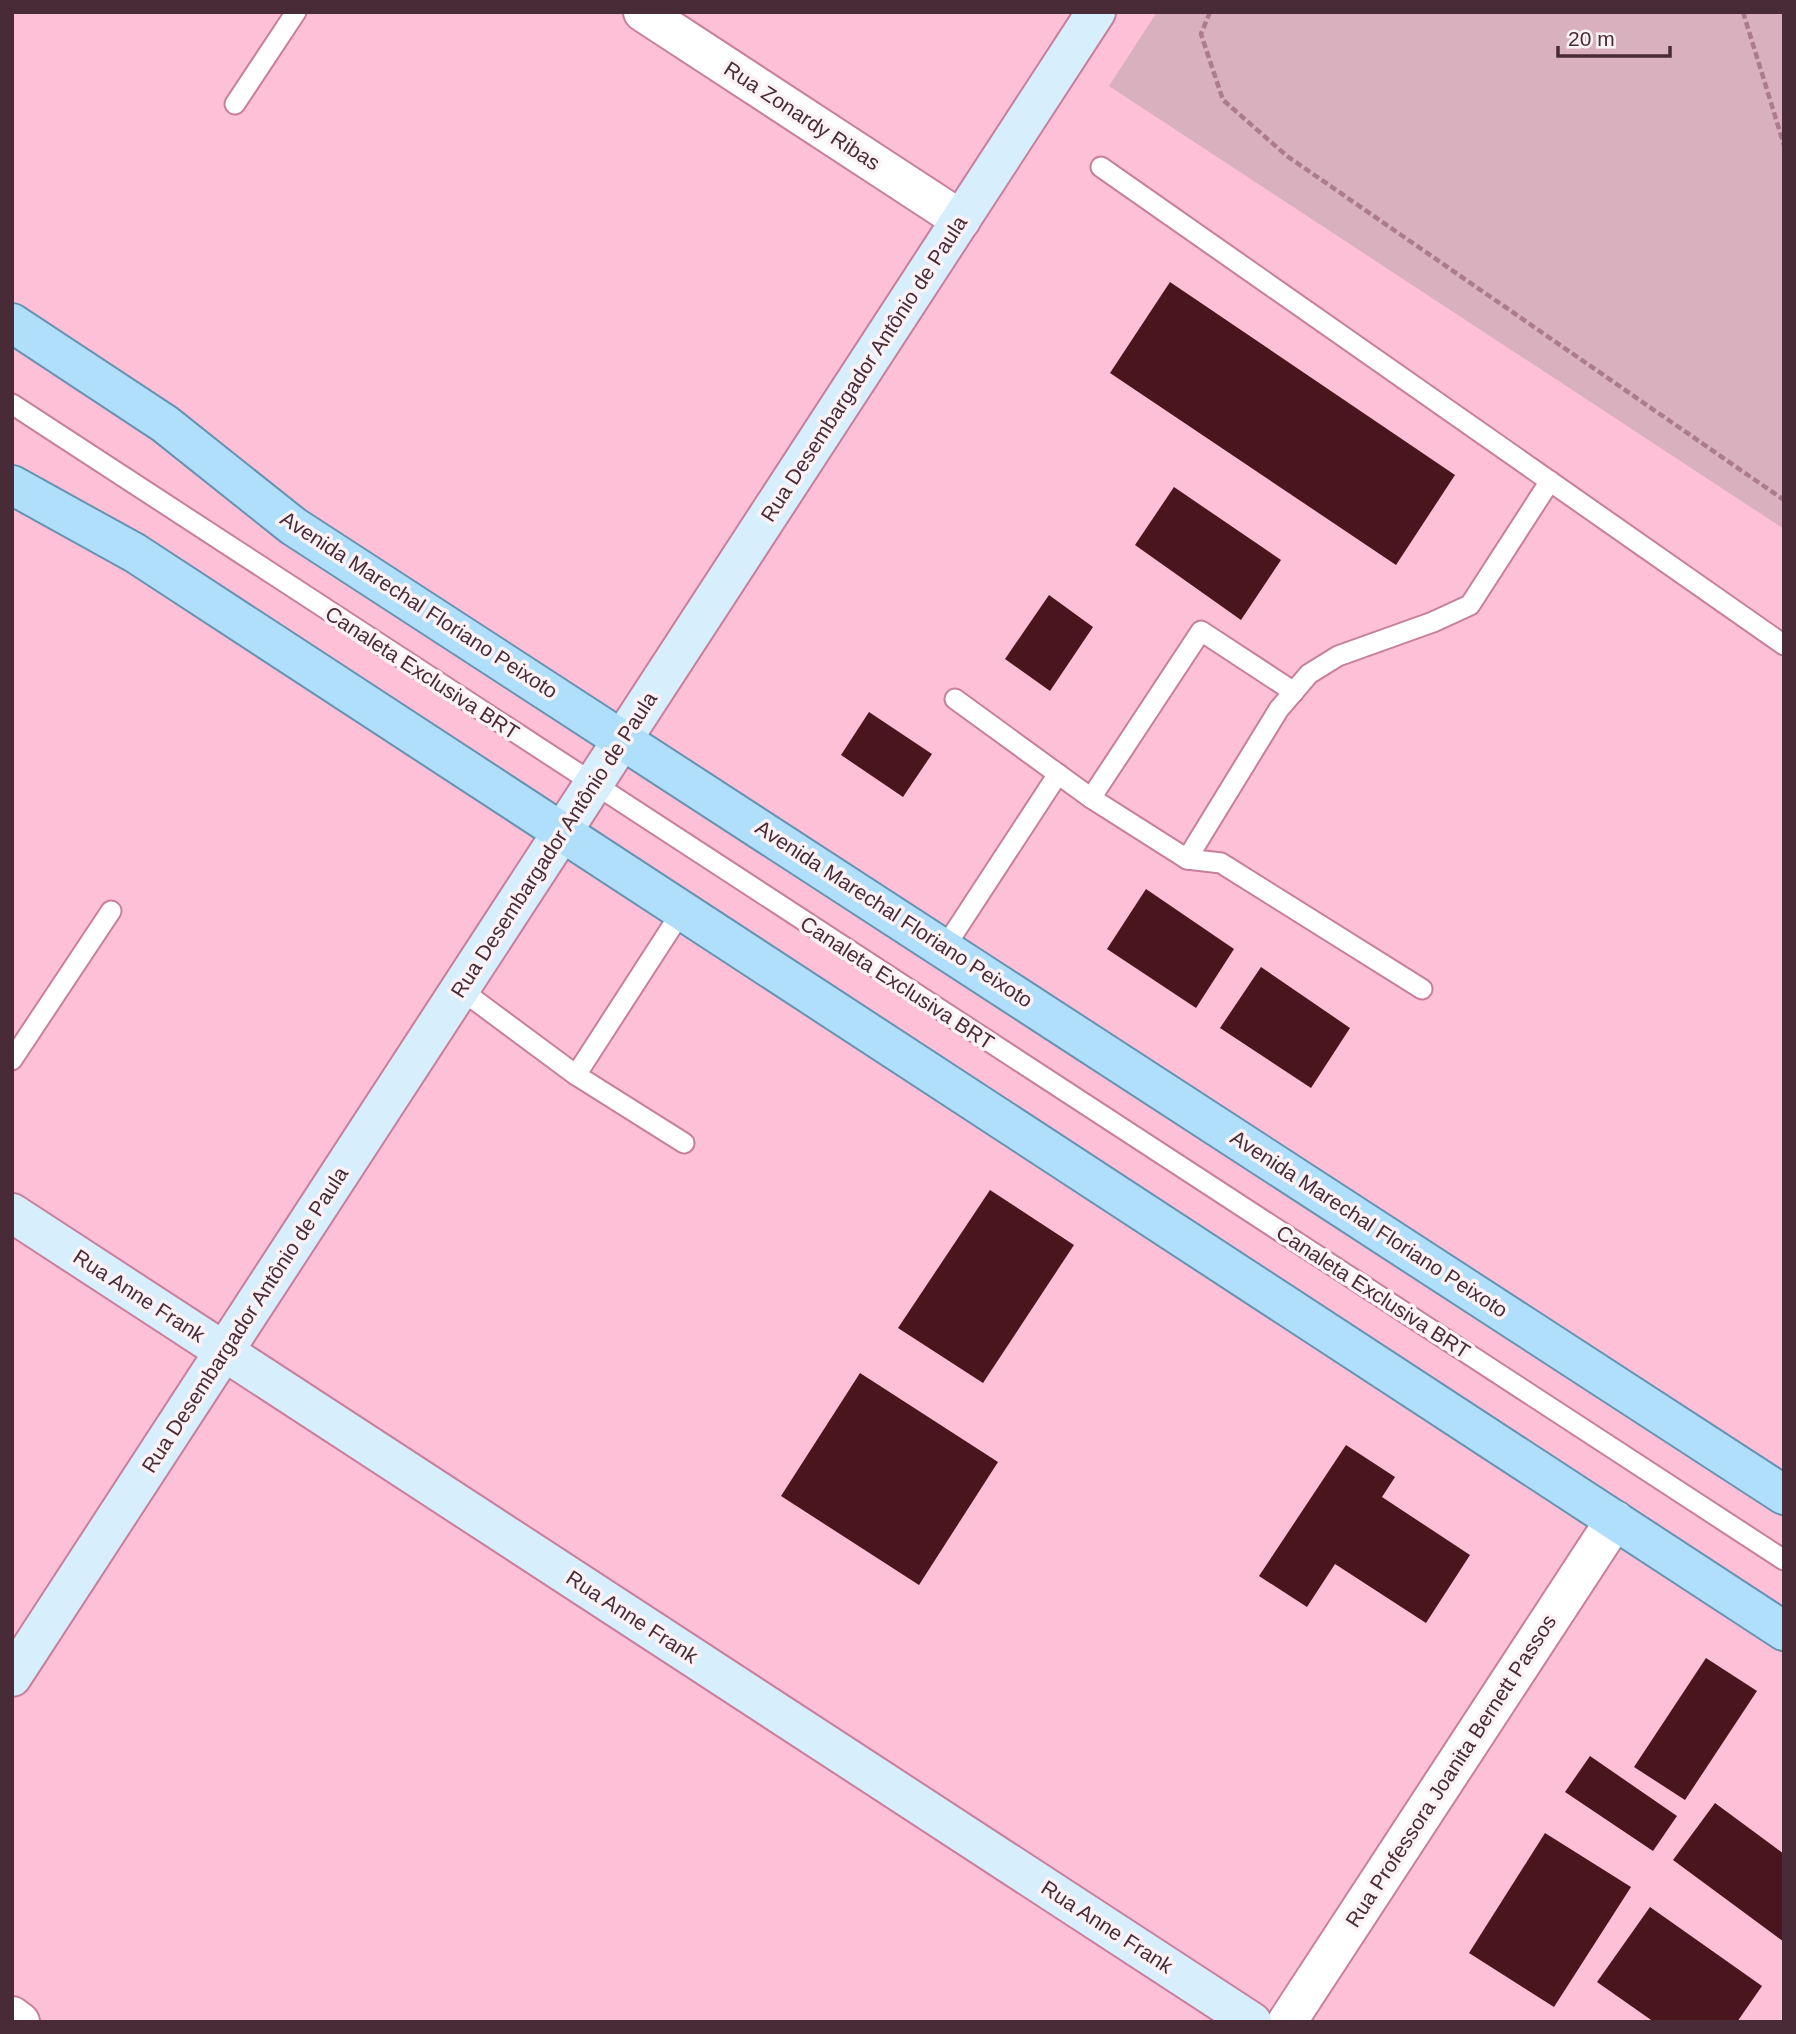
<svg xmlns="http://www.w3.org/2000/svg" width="1796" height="2034" font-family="Helvetica,sans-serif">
	<rect width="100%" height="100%" fill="#fec0d6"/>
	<path fill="#d8b0be" d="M1157 12H1784V529L1109 86Z"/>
	<g fill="#4b151d">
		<path d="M1170 282 1455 475 1396 565 1110 373Z"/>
		<path d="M1174 487 1281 560 1241 620 1135 545Z"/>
		<path d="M1049 595 1093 627 1050 691 1005 659Z"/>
		<path d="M869 712 932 754 903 797 841 755Z"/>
		<path d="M1146 889 1234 949 1196 1008 1107 949Z"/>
		<path d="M1261 967 1350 1028 1311 1088 1220 1028Z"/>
		<path d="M990 1190 1074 1245 983 1383 898 1328Z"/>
		<path d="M860 1373 998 1462 919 1585 781 1496Z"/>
		<path d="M1346 1445 1395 1477 1382 1497 1470 1555 1426 1623 1335 1564 1307 1607 1259 1576Z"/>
		<path d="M1706 1658 1757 1691 1685 1800 1634 1767Z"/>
		<path d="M1590 1756 1677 1816 1653 1851 1565 1792Z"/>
		<path d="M1715 1803 1784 1854V1942L1673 1860Z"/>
		<path d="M1545 1833 1631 1887 1554 2007 1469 1953Z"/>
		<path d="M1650 1907 1762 1986 1737 2022H1654L1597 1982Z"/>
	</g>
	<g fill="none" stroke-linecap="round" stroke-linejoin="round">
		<g stroke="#c77f9b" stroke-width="23">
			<g id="lane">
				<path d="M235 104 296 12"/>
				<path d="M1101 167 1784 645"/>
				<path d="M12 404 1784 1560"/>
				<path d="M955 699 1091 798 1187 859 1221 863 1422 989"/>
				<path d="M1091 798 1201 631 1294 692"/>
				<path d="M1187 859 1279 709 1309 674 1338 656 1433 622 1470 605 1550 481"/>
				<path d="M945 947 1058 774"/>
				<path d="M460 989 576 1075 682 911"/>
				<path d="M12 1060 111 911"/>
				<path d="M576 1075 684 1143"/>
			</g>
		</g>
		<g stroke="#c77f9b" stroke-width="42">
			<g id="street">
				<path d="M643 12 961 220"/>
				<path d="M12 2016 20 2022"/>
				<path d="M1287 2022 1615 1520"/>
			</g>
		</g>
		<g stroke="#c77f9b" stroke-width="42">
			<g id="secondary">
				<path d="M12 1213 1252 2022"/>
				<path d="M12 1677 1096 12"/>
			</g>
		</g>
		<g stroke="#6892b4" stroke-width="42">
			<g id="primary">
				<path d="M12 323 165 424 293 526 1784 1495"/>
				<path d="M12 485 135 553 1784 1631"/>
			</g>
		</g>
		<g stroke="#ac7c8e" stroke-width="4.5" stroke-dasharray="7 3.5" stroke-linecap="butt">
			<path d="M1210 12 1201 34 1223 100 1287 156 1784 500"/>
			<path d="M1743 12 1784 145"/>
		</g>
		<use href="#lane" stroke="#fff" stroke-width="19"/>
		<use href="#street" stroke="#fff" stroke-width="38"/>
		<use href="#secondary" stroke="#d7effd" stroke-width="38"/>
		<use href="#primary" stroke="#afdffa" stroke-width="38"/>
	</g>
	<g text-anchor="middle" stroke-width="7" stroke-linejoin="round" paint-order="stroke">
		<g font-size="21" fill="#492b37" stroke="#fbf2f5">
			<text transform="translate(802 116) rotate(33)" y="7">Rua Zonardy Ribas</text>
			<text transform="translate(864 369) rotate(-57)" y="7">Rua Desembargador Antônio de Paula</text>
			<text transform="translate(419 605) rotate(33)" y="7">Avenida Marechal Floriano Peixoto</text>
			<text transform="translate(422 673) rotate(33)" y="7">Canaleta Exclusiva BRT</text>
			<text transform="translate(554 845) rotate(-57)" y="7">Rua Desembargador Antônio de Paula</text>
			<text transform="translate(894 914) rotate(33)" y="7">Avenida Marechal Floriano Peixoto</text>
			<text transform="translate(897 983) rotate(33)" y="7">Canaleta Exclusiva BRT</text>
			<text transform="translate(1369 1224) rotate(33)" y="7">Avenida Marechal Floriano Peixoto</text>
			<text transform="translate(1373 1292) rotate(33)" y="7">Canaleta Exclusiva BRT</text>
			<text transform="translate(139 1296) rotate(33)" y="7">Rua Anne Frank</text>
			<text transform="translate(245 1320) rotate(-57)" y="7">Rua Desembargador Antônio de Paula</text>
			<text transform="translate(632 1617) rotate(33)" y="7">Rua Anne Frank</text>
			<text transform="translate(1451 1771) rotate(-57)" y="7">Rua Professora Joanita Bernett Passos</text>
			<text transform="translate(1107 1927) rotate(33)" y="7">Rua Anne Frank</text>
		</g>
	</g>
	<rect width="1796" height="2034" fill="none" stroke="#492b37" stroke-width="28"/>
	<path d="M1558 46v10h112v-10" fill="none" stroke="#492b37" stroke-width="3.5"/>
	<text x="1568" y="46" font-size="21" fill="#492b37" stroke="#fbf2f5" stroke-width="5" paint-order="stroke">20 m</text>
</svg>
